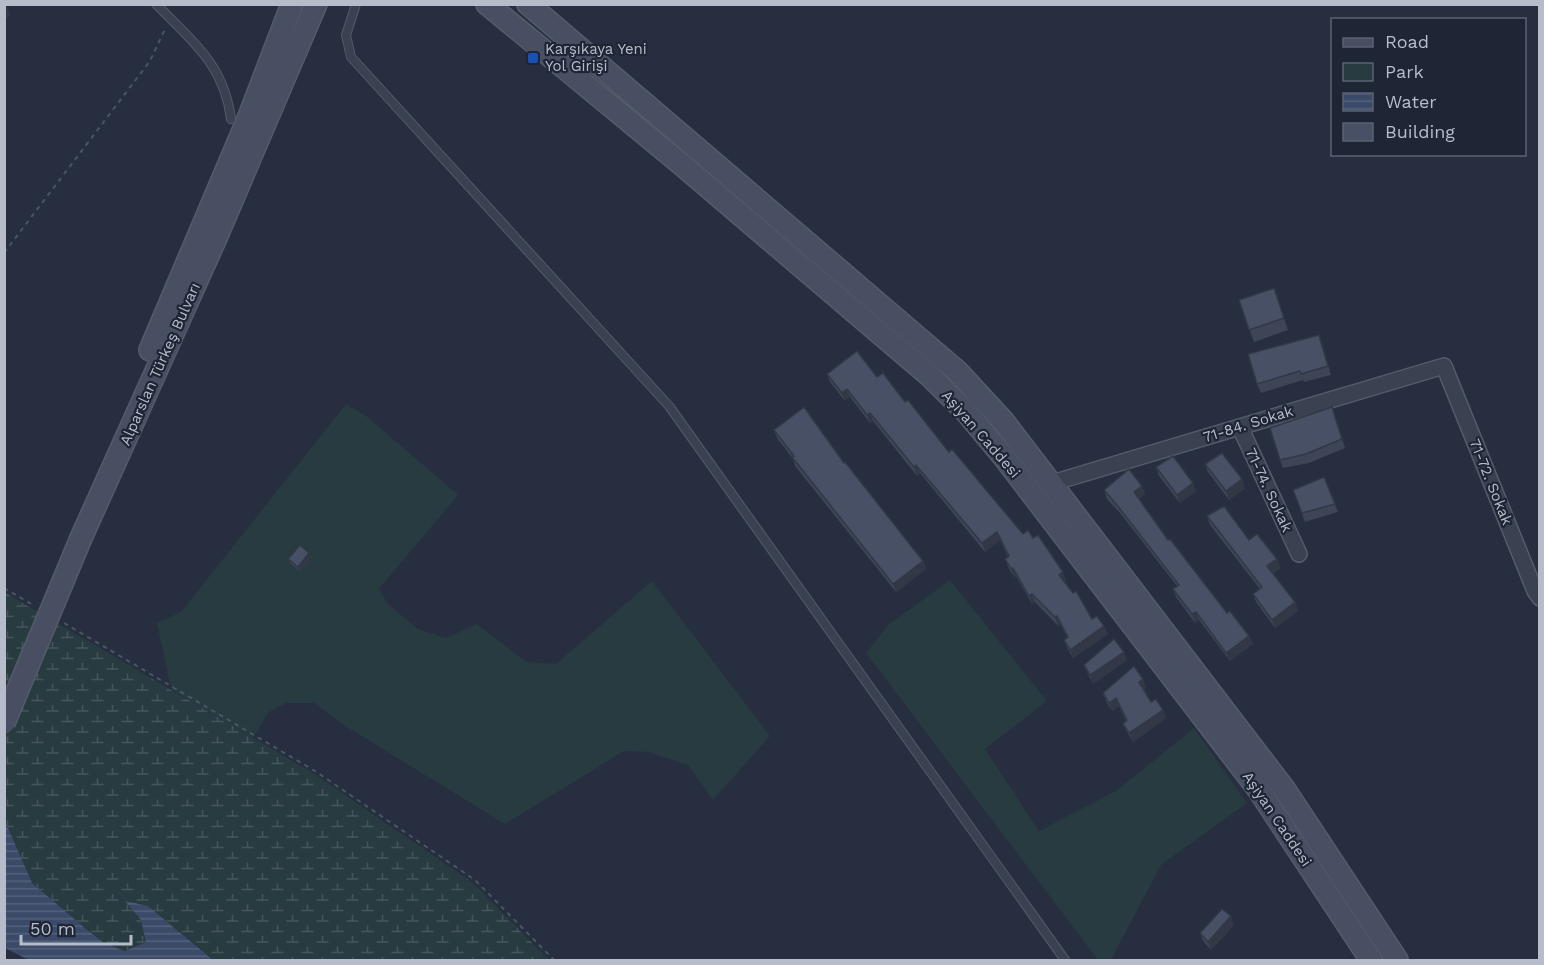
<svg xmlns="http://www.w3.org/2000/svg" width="1544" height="965" font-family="'Work Sans',sans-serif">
	<defs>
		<pattern id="wetland-marsh" width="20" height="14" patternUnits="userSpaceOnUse" patternTransform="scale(1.5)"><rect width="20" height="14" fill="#283b41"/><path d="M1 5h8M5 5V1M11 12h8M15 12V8" fill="none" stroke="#45555b"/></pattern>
		<pattern id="water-rules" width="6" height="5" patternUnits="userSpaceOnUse" patternTransform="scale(1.5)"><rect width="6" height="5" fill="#3b4a68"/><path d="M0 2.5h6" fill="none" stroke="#55627c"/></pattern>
	</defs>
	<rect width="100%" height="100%" fill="#262e40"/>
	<g fill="#283b41">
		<path d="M346 404 365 415 458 495 379 589 388 604 418 629 446 638 477 624 526 662 556 664 652 581 770 736 713 800 688 765 648 752 624 751 505 824 342 724 314 703H286L269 712 253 738 171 689 157 623 181 612Z"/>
		<path d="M950 580 1047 701 985 749 1039 831 1116 791 1194 728 1247 803 1161 865 1111 960H1098L866 653 888 625Z"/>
	</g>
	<path fill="url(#wetland-marsh)" d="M4 592 313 773 473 883 549 960H213L148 906 126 902 141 920 146 942 125 951 104 943 85 929 32 883 5 821Z"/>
	<path fill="url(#water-rules)" d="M5 821 32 883 86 929 104 943 125 951 146 942 141 920 125 901 148 906 213 960H29L5 948Z"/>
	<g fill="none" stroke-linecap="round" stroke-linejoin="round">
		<g stroke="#545c6a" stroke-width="10">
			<g id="lane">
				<path d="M156 4C192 41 224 64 231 119"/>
				<path d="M356 4 346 35 351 57 669 406 1065 960"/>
			</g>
		</g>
		<g stroke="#545c6a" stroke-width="18">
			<g id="street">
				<path d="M1240 427 1299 554"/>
				<path d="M1052 483 1444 366 1535 591 1540 598"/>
			</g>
		</g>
		<g stroke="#545c6a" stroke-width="24">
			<g id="secondary">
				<path d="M487 4 681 164 930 376 968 414 1003 456 1258 789 1371 960"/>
				<path d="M528 4 957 371 1004 422 1285 790 1397 960"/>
				<path d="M150 350 248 119 292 4"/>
				<path d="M81 538 216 238 316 4"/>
			</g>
		</g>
		<g stroke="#46585e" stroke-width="2" stroke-dasharray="4.5 4.5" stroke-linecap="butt">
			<path d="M4 253 150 61 165 29"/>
			<path d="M4 588 33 605"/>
			<path d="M64 623 315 771 475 880 554 960"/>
		</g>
		<use href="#lane" stroke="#3a4150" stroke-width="8"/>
		<use href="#street" stroke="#3a4150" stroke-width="15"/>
		<use href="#secondary" stroke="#484f63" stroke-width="21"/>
		<g stroke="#545c6a" stroke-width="24" stroke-linecap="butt">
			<path id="secondary-bridge" d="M4 723 81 538"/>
		</g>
		<use href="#secondary-bridge" stroke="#484f63" stroke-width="21"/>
	</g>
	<g fill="#3d4556">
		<path d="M1274 288 1288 330 1254 342 1239 300Z"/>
		<path d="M1322 343 1331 375 1304 382 1303 380 1261 393 1257 384Z"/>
		<path d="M827 374 877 377 905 402 1023 534 1033 538 1066 580 1064 581 1092 619 1104 626 1108 634 1073 658 1067 648 1064 640 1067 637 1060 624 1058 626 1035 602 1032 604 1016 576 1014 577 1008 567 1005 559 1008 557 1000 540 985 552 920 473 917 476 873 421 870 423 850 397 845 401 830 382Z"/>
		<path d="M1332 407 1345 448 1309 463 1283 468 1280 460Z"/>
		<path d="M774 430 844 463 923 561 926 569 896 592 795 466 793 459 777 438Z"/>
		<path d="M1205 464 1245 488 1229 500 1208 472Z"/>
		<path d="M1156 467 1196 491 1180 503 1159 476Z"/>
		<path d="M1324 477 1338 512 1305 522 1293 490Z"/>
		<path d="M1142 486 1145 494 1139 499 1168 540 1227 613 1249 636 1253 644 1230 661 1199 620 1195 623 1176 597 1173 589 1177 586 1120 513 1107 499 1104 490Z"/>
		<path d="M1207 516 1249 540 1277 559 1280 568 1273 573 1295 602 1298 611 1275 628 1256 602 1253 594 1260 589 1210 525Z"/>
		<path d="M311 557 300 571 290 563 288 559Z"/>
		<path d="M1127 660 1093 684 1088 674 1084 665Z"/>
		<path d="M1143 679 1146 687 1144 689 1151 702 1163 710 1166 718 1133 742 1127 732 1123 724 1126 721 1119 706 1112 711 1106 701 1103 693Z"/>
		<path d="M1234 925 1211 950 1203 941 1200 933Z"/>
	</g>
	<g fill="#323846">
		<path d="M7 7 10 15 4 22V10Z"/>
		<path d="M847 389 850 397 845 401 842 393Z"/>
		<path d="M870 413 873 421 870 423 867 415Z"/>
		<path d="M916 465 920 473 917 476 914 467Z"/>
		<path d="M1242 479 1245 488 1229 500 1226 491Z"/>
		<path d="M1193 483 1196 491 1180 503 1177 495Z"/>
		<path d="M1142 486 1145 494 1137 500 1134 492Z"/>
		<path d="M997 532 1000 540 985 552 982 543Z"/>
		<path d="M309 553 311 557 300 571 298 567Z"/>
		<path d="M1277 559 1280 568 1270 574 1267 566Z"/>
		<path d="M923 561 926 569 896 592 893 584Z"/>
		<path d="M1013 568 1016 576 1014 577 1011 569Z"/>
		<path d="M1063 572 1066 580 1062 583 1059 575Z"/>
		<path d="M1032 594 1035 602 1032 604 1029 596Z"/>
		<path d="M1295 602 1298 611 1275 628 1272 620Z"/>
		<path d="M1196 612 1199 620 1195 623 1192 614Z"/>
		<path d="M1057 616 1060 624 1058 626 1055 617Z"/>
		<path d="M1104 626 1108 634 1073 658 1070 650Z"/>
		<path d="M1249 636 1253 644 1230 661 1226 653Z"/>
		<path d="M1124 652 1127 660 1093 684 1090 675Z"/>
		<path d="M1143 679 1146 687 1142 690 1139 682Z"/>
		<path d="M1116 698 1119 706 1112 711 1109 703Z"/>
		<path d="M1163 710 1166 718 1133 742 1129 733Z"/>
		<path d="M1231 916 1234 925 1211 950 1208 942Z"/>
	</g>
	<g fill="#475064" stroke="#323846" stroke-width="1.5">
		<path d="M1274 288 1284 318 1249 330 1239 300Z"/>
		<path d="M1319 335 1328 366 1301 374 1300 371 1257 384 1248 354Z"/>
		<path d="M857 351 877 377 883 373 905 402 908 400 949 452 952 449 1023 534 1028 530 1033 538 1038 535 1063 572 1059 575 1073 593 1076 591 1092 619 1097 616 1104 626 1070 650 1064 640 1068 637 1057 616 1055 617 1032 594 1029 596 1013 568 1011 569 1005 559 1009 556 997 532 982 543 916 465 914 467 870 413 867 415 847 389 842 393 827 374Z"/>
		<path d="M804 407 844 463 845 462 923 561 893 584 792 457 794 456 774 430Z"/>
		<path d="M1332 407 1342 439 1306 454 1280 460 1270 428Z"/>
		<path d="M1222 453 1242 479 1226 491 1205 464Z"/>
		<path d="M1173 456 1193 483 1177 495 1156 467Z"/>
		<path d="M1129 469 1142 486 1134 492 1168 540 1170 539 1227 613 1230 611 1249 636 1226 653 1196 612 1192 614 1173 589 1179 585 1117 505 1104 490Z"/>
		<path d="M1324 477 1335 504 1302 513 1293 490Z"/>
		<path d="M1224 506 1249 540 1257 534 1277 559 1267 566 1295 602 1272 620 1253 594 1262 587 1207 516Z"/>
		<path d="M300 545 309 553 298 567 288 559Z"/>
		<path d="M1114 639 1124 652 1090 675 1084 665Z"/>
		<path d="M1134 666 1143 679 1139 682 1151 702 1156 699 1163 710 1129 733 1123 724 1127 720 1116 698 1109 703 1103 693Z"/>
		<path d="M1222 909 1231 916 1208 942 1200 933Z"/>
	</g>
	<rect fill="#1a4fb4" stroke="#1e2635" stroke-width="2" x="527" y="52" width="12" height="12" rx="3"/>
	<g text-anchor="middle" stroke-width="4.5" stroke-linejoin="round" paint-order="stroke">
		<g font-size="15" fill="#b6bcca" stroke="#1e2635" text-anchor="start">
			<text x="545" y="54">Karşıkaya Yeni<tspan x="545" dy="17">Yol Girişi</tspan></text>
		</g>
		<g font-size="15" fill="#b6bcca" stroke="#1e2635">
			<text transform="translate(160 364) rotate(-66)" y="5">Alparslan Türkeş Bulvarı</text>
			<text transform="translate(1248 424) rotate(-17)" y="5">71-84. Sokak</text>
			<text transform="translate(981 434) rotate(49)" y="5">Aşiyan Caddesi</text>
			<text transform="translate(1491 482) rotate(68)" y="5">71-72. Sokak</text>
			<text transform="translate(1269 490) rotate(65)" y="5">71-74. Sokak</text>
			<text transform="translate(1277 819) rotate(56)" y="5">Aşiyan Caddesi</text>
		</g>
	</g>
	<rect width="1544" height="965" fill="none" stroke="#b6bcca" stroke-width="12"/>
	<rect x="1331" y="18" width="195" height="138" fill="#1e2635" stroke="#5b6271" stroke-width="1.5"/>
	<rect x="1343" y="38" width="30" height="9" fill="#484f63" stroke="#5b6271" stroke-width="1.5"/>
	<text x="1385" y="48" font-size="18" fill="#b6bcca">Road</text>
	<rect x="1343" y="63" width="30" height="18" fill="#283b41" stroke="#5b6271" stroke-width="1.5"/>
	<text x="1385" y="78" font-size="18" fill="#b6bcca">Park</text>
	<rect x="1343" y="93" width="30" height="18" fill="url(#water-rules)" stroke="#5b6271" stroke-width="1.5"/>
	<text x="1385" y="108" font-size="18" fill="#b6bcca">Water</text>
	<rect x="1343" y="123" width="30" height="18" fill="#475064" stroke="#5b6271" stroke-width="1.5"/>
	<text x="1385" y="138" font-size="18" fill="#b6bcca">Building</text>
	<path d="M21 935v9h110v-9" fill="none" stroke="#b6bcca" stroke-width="3"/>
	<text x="30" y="935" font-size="18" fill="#b6bcca" stroke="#1e2635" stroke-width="4.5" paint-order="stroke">50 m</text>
</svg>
